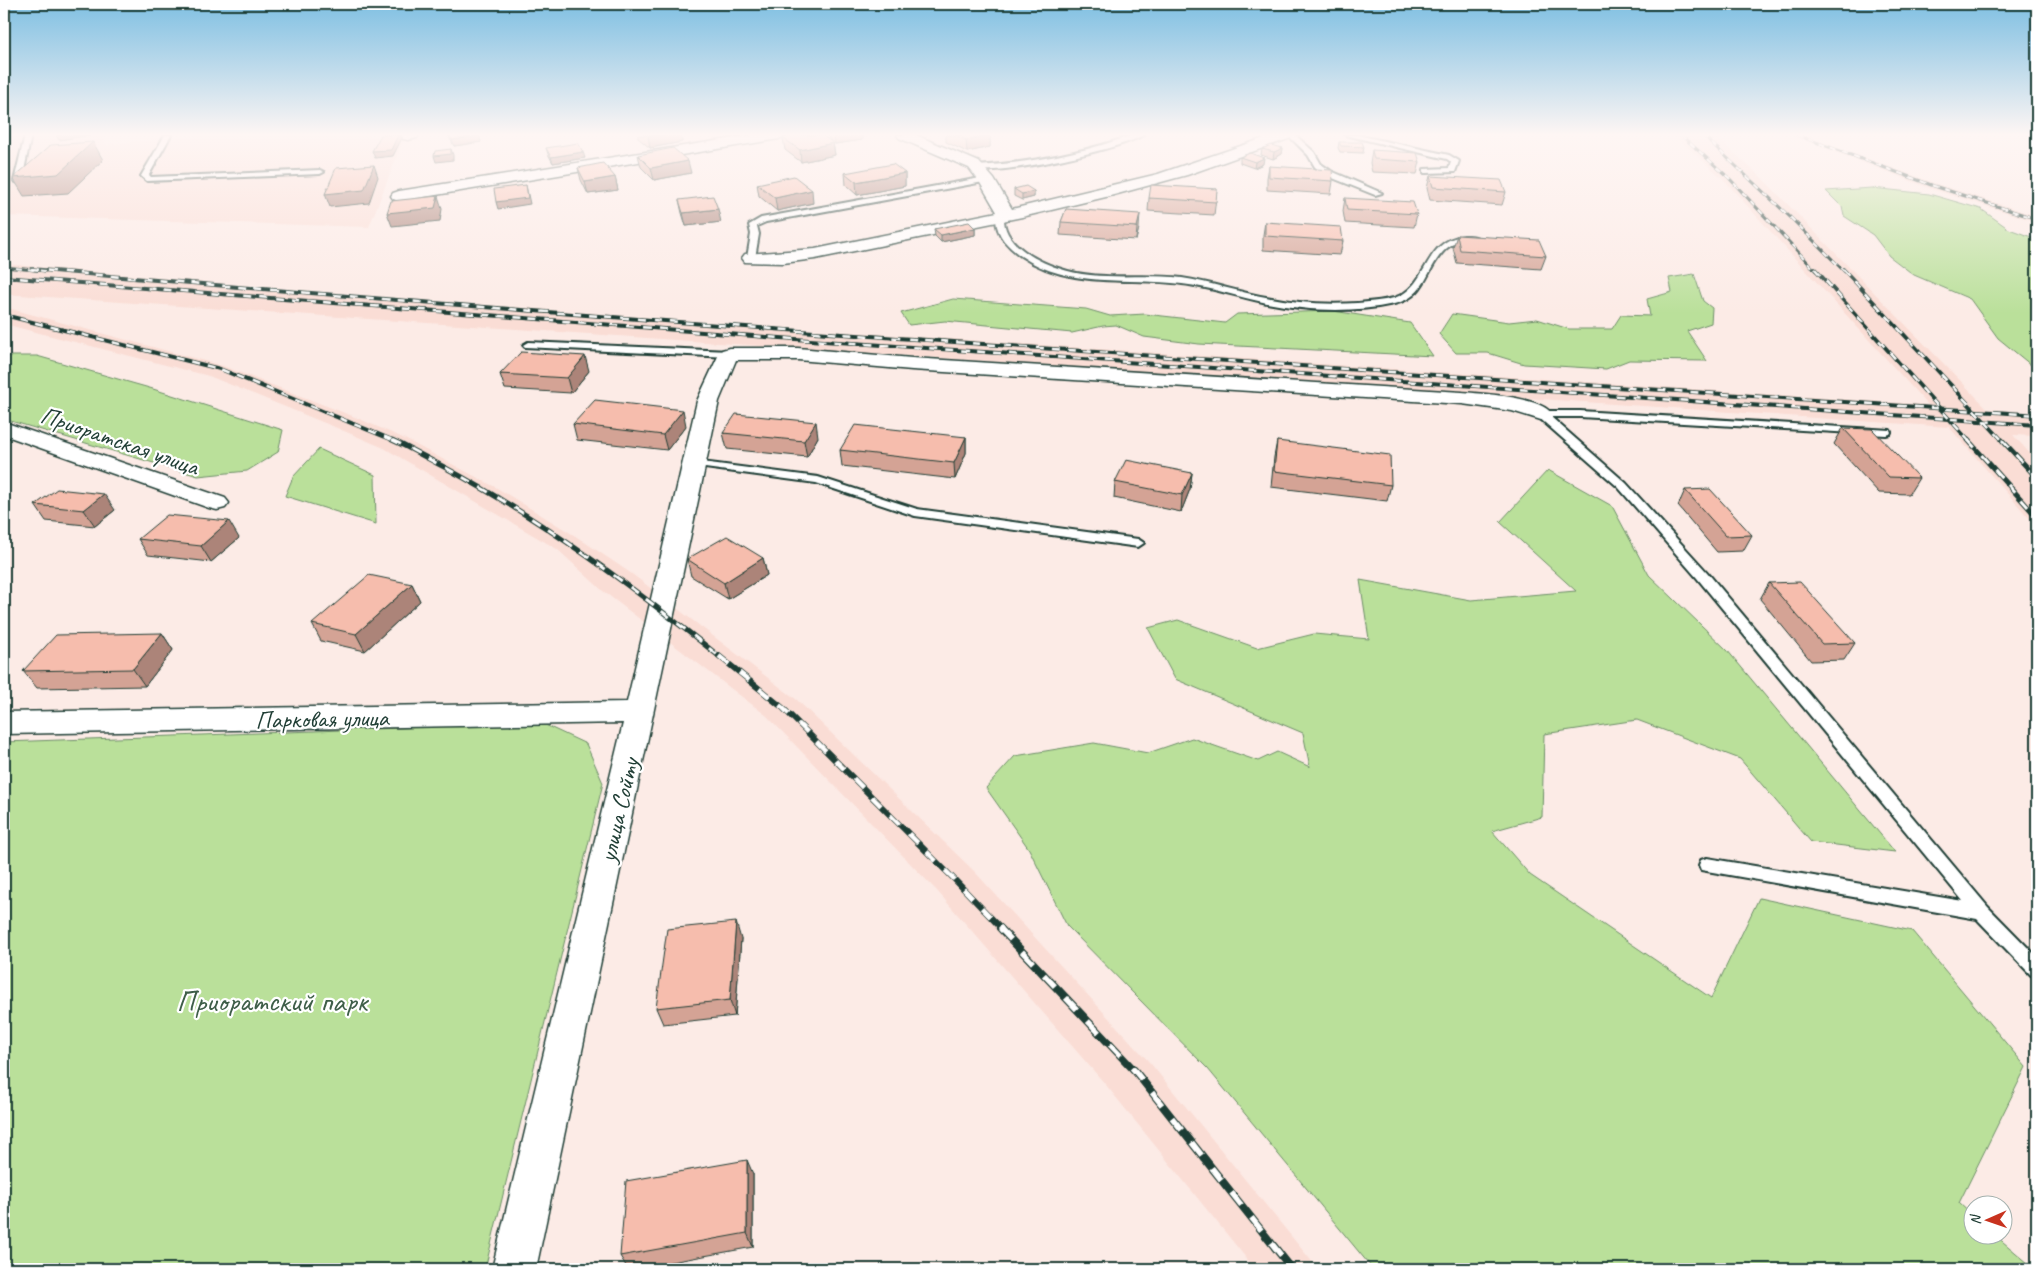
<svg xmlns="http://www.w3.org/2000/svg" width="2041" height="1273" font-family="Caveat,sans-serif">
	<rect width="100%" height="100%" fill="#fcebe6"/>
	<filter id="ink" filterUnits="userSpaceOnUse"><feTurbulence type="fractalNoise" baseFrequency=".02" numOctaves="2"/><feDisplacementMap in="SourceGraphic" scale="10" xChannelSelector="R" yChannelSelector="G"/><feConvolveMatrix kernelMatrix="1 2 1 2 8 2 1 2 1" color-interpolation-filters="sRGB"/></filter>
	<g filter="url(#ink)">
		<g fill="#faddd5">
			<path d="M4 135H104L105 145 200 135 405 136 369 227 4 216Z"/>
			<path d="M1674 135H1714L1762 178 1988 409 2037 413V436L2013 435 2037 461V527L1949 427 4 294V264L291 290 743 325 1928 405 1722 178Z"/>
			<path d="M1790 135H1803L1937 184 2037 216V222L1931 189Z"/>
			<path d="M4 307 223 366 355 417 403 438 497 488 577 537 632 574 797 700 974 871 1151 1064 1318 1269H1255L1106 1085 938 892 767 716 603 591 557 549 384 448 337 428 209 376 4 324Z"/>
		</g>
		<g fill="#bae09a" stroke="#6c8e67">
			<path d="M1872 188 1929 194 1981 209 2009 229 2037 239V370L1998 338 1970 299 1914 275 1889 256 1873 235 1844 216 1842 207 1826 191Z"/>
			<path d="M1694 274 1703 301 1712 308 1711 323 1687 331 1707 361 1629 360 1606 369 1524 364 1488 353H1456L1439 334 1452 314 1509 322 1537 319 1569 329H1612L1621 315 1650 316 1647 299 1672 292 1669 278Z"/>
			<path d="M953 299 1086 309 1110 316 1145 314 1225 323 1237 314 1333 311 1410 323 1433 356 1199 344 1144 337 1116 325 1103 326 1072 333 945 321 909 325 901 313Z"/>
			<path d="M4 356H37L153 389 283 430 278 452 247 471 198 476 4 419Z"/>
			<path d="M319 449 375 475 376 524 285 496 293 477Z"/>
			<path d="M1548 470 1612 506 1649 575 1727 650 1895 852 1811 842 1740 759 1637 720 1544 734 1542 817 1492 831 1530 875 1711 998 1759 898 1912 931 2026 1067 1959 1203 1973 1216 1974 1236H1996L2035 1269H1373L1208 1069 1067 926 1029 849 986 788 1015 756 1094 743 1148 753 1192 738 1258 761 1277 752 1310 767 1303 733 1175 679 1148 628 1178 620 1257 648 1314 634 1369 639 1360 580 1471 600 1576 591 1500 522Z"/>
			<path d="M541 723 586 744 603 783 485 1269H4V742Z"/>
		</g>
		<g fill="none" stroke-linecap="round" stroke-linejoin="round">
			<g stroke="#1f3d34" stroke-width="4">
				<g id="service">
					<path d="M25 135H31L22 181 18 183 14 181Z"/>
					<path d="M165 135H171L149 175 151 177 320 170 324 172 320 174 147 181 141 176Z"/>
					<path d="M1133 135H1143C1126 148 988 179 972 168L976 166C1030 163 1082 153 1133 135Z"/>
					<path d="M1288 135H1295L1314 152 1321 164 1331 171 1382 193 1375 195 1325 175 1315 167 1308 155Z"/>
					<path d="M1345 135H1357L1449 155 1459 161 1455 172 1427 173H1424V169L1449 168 1451 162 1447 159Z"/>
					<path d="M986 177 990 179 989 181 766 222 757 226 759 234 755 258 751 261 747 258 751 234 749 225 761 218Z"/>
					<path d="M1004 213 1011 215 1004 221C1006 245 1037 261 1058 268 1097 282 1141 273 1182 278 1210 282 1238 292 1266 297 1296 303 1326 305 1357 303 1369 302 1382 301 1394 298 1429 287 1423 240 1464 236 1470 236 1474 235 1478 238 1470 244 1456 240 1447 248 1425 267 1429 296 1394 304 1353 313 1308 311 1267 303 1238 297 1211 287 1182 284 1127 277 1069 289 1021 256 1008 247 997 236 996 220Z"/>
					<path d="M528 342 729 351 734 354 729 357 525 347 523 345Z"/>
					<path d="M1541 411H1580L1890 430 1891 432 1890 434 1886 435 1580 417H1551L1626 483 1707 572 1988 907 2037 957V977L2031 975 1977 919 1701 870 1699 865 1701 860 1707 858 1963 901 1697 578 1618 487 1537 416 1536 414Z"/>
					<path d="M694 461 818 477 917 509 1138 539 1144 543 1138 547 915 516 816 483 690 466 688 464 690 462Z"/>
				</g>
			</g>
			<g stroke="#1f3d34" stroke-width="3">
				<g id="minor">
					<path d="M402 135H419L417 138 408 140 403 139Z"/>
					<path d="M753 135H786L779 139 399 201 393 199 391 196 393 193 399 191Z"/>
					<path d="M897 135H916L979 162 994 179 1012 209 1158 174 1273 135H1293L1291 138 1187 175 1110 196 1022 217 815 259 783 263 745 262 742 258 745 254 815 249 997 212 979 181 969 168 899 138Z"/>
					<path d="M729 348H798L912 358 1462 392C1483 394 1540 396 1552 414L1549 419 1541 420 1512 411 1462 404 912 370 798 360H736L719 401 536 1269H492L623 723 4 734V712L627 702 697 401 719 354 722 350Z"/>
					<path d="M4 422 225 498 229 503 225 508 217 510 209 508 4 435Z"/>
				</g>
			</g>
			<use href="#service" fill="#fff" fill-rule="evenodd"/>
			<use href="#minor" fill="#fff" fill-rule="evenodd"/>
			<g stroke="#1f3d34" stroke-width="3">
				<g id="rail-far4">
					<path d="M1681 135 1729 178 1816 271"/>
					<path d="M1703 135 1790 217 1844 271"/>
					<path d="M1797 135 1934 186 2037 219"/>
					<path d="M4 267 45 271"/>
				</g>
			</g>
			<g stroke="#1f3d34" stroke-width="4">
				<g id="rail-far3">
					<path d="M31 269C699 329 1368 370 2037 415"/>
					<path d="M1815 269 1969 441"/>
					<path d="M1843 269 2003 441"/>
					<path d="M4 277 766 337 2037 425"/>
					<path d="M4 315 220 369 395 441"/>
				</g>
			</g>
			<g stroke="#1f3d34" stroke-width="5">
				<g id="rail-far2">
					<path d="M392 440C410 448 428 459 446 468 544 521 633 587 720 657"/>
					<path d="M1968 440 2037 517"/>
					<path d="M2002 440 2037 478"/>
				</g>
			</g>
			<g stroke="#1f3d34" stroke-width="6">
				<path id="rail-far1" d="M719 656 783 708 953 878 1002 929"/>
			</g>
			<g stroke="#1f3d34" stroke-width="8">
				<path id="rail" d="M1000 928 1135 1071 1292 1269"/>
			</g>
			<use href="#rail-far4" stroke="#fff" stroke-width="2" stroke-dasharray="6" stroke-linecap="butt"/>
			<use href="#rail-far3" stroke="#fff" stroke-width="2.5" stroke-dasharray="8" stroke-linecap="butt"/>
			<use href="#rail-far2" stroke="#fff" stroke-width="3" stroke-dasharray="10" stroke-linecap="butt"/>
			<use href="#rail-far1" stroke="#fff" stroke-width="4.5" stroke-dasharray="13" stroke-linecap="butt"/>
			<use href="#rail" stroke="#fff" stroke-width="5.5" stroke-dasharray="16" stroke-linecap="butt"/>
		</g>
		<g fill="#d4a395" stroke="#1f3d34">
			<path d="M448 135H479L481 142 454 146Z"/>
			<path d="M638 135H681L682 142 650 148 638 138Z"/>
			<path d="M826 135H862V140L835 144 833 143 835 155 801 162 785 150 783 138 833 143Z"/>
			<path d="M946 135H990V147L967 152 946 142Z"/>
			<path d="M1339 142 1364 147 1363 153 1340 152 1338 148Z"/>
			<path d="M546 148 585 158 553 163 548 154Z"/>
			<path d="M1283 148 1282 154 1273 159 1261 155 1262 149Z"/>
			<path d="M1372 150 1420 162 1417 174 1372 172 1370 163Z"/>
			<path d="M638 155 691 173 654 180 641 167Z"/>
			<path d="M1240 157 1263 164 1254 168 1240 163Z"/>
			<path d="M1269 166 1333 181 1331 194 1267 190V178Z"/>
			<path d="M578 168 615 177 618 190 588 194 581 180Z"/>
			<path d="M845 173H905V186L857 195 846 185Z"/>
			<path d="M1430 176 1506 192 1502 205 1430 200 1427 188Z"/>
			<path d="M757 184 813 203 777 211 759 196Z"/>
			<path d="M1014 189 1034 191V197L1022 200 1014 196Z"/>
			<path d="M1217 189 1214 215 1148 211 1149 198Z"/>
			<path d="M1345 198 1417 214 1414 227 1345 223 1343 211Z"/>
			<path d="M679 200 721 222 686 226 682 213Z"/>
			<path d="M1066 209 1139 228 1136 240 1060 235 1061 222Z"/>
			<path d="M1265 222 1343 241 1340 255 1263 250V235Z"/>
			<path d="M975 228V235L941 242 935 236 934 229Z"/>
			<path d="M1457 235 1546 256 1541 269 1457 263 1453 248Z"/>
			<path d="M589 371 571 393 505 389 500 374Z"/>
			<path d="M573 424 686 426 667 450 577 440Z"/>
			<path d="M1843 428 1919 478 1909 494 1879 493 1834 444Z"/>
			<path d="M723 433 818 437 807 457 727 449Z"/>
			<path d="M966 437V453L955 479 842 466 840 450Z"/>
			<path d="M1277 441 1391 485 1387 501 1271 487 1274 457Z"/>
			<path d="M1192 473 1190 489 1181 512 1114 498 1115 482Z"/>
			<path d="M1685 490 1752 535 1743 551 1717 552 1678 506Z"/>
			<path d="M35 505 115 510 95 526 46 521Z"/>
			<path d="M239 538 211 562 148 555 138 539Z"/>
			<path d="M763 558 767 575 728 599 691 576 687 559Z"/>
			<path d="M1769 583 1855 643 1844 660 1811 661 1760 599Z"/>
			<path d="M412 584 420 601 365 651 321 641 312 624Z"/>
			<path d="M162 633 173 650 145 686 37 688 23 671Z"/>
			<path d="M741 939 735 1016 663 1024 656 1008Z"/>
			<path d="M753 1174V1247L633 1269H628L620 1256Z"/>
		</g>
		<g fill="#ac8479" stroke="#1f3d34">
			<path d="M56 135H92L59 140Z"/>
			<path d="M398 135H401L402 138 393 156 375 158 372 151Z"/>
			<path d="M652 135H681L682 142 650 148 648 136Z"/>
			<path d="M834 135H862V140L835 144Z"/>
			<path d="M990 135V147L967 152 966 140Z"/>
			<path d="M479 136 481 142 454 146 452 140Z"/>
			<path d="M93 142 103 160 68 193 24 196 13 178Z"/>
			<path d="M833 143 835 155 801 162 800 150Z"/>
			<path d="M1283 148 1282 154 1273 159 1274 152Z"/>
			<path d="M451 149 453 155V160L436 162 434 156Z"/>
			<path d="M583 152 585 158 553 163 551 157Z"/>
			<path d="M1264 158 1263 164 1254 168 1255 162Z"/>
			<path d="M688 161 691 173 654 180 651 168Z"/>
			<path d="M374 165 378 177 369 203 330 207 325 194Z"/>
			<path d="M905 173V186L857 195 856 182Z"/>
			<path d="M615 177 618 190 588 194 585 182Z"/>
			<path d="M526 185 530 204 498 209 496 202Z"/>
			<path d="M812 190 813 203 777 211 775 198Z"/>
			<path d="M1034 191V197L1022 200V194Z"/>
			<path d="M438 196 442 209 440 221 392 226 387 213Z"/>
			<path d="M718 209 721 222 686 226 683 213Z"/>
			<path d="M1140 214 1139 228 1136 240 1137 227Z"/>
			<path d="M975 228V235L941 242V235Z"/>
			<path d="M585 356 589 371 571 393 567 378Z"/>
			<path d="M683 410 686 426 667 450 663 435Z"/>
			<path d="M816 422 818 437 807 457 804 441Z"/>
			<path d="M966 437V453L955 479 954 463Z"/>
			<path d="M1192 473 1190 489 1181 512 1182 495Z"/>
			<path d="M104 494 115 510 95 526 84 510Z"/>
			<path d="M229 521 239 538 211 562 201 546Z"/>
			<path d="M763 558 767 575 728 599 724 583Z"/>
			<path d="M412 584 420 601 365 651 356 634Z"/>
			<path d="M162 633 173 650 145 686 133 669Z"/>
			<path d="M736 922 741 939 735 1016 730 1000Z"/>
			<path d="M747 1160 753 1174V1247L747 1233Z"/>
		</g>
		<g fill="#f6bdad" stroke="#1f3d34">
			<path d="M381 135H398L391 150 372 151Z"/>
			<path d="M449 135H479V136L452 140Z"/>
			<path d="M797 135H822L833 143 800 150 783 138Z"/>
			<path d="M956 135H989L966 140Z"/>
			<path d="M93 142 58 174 13 178 51 145Z"/>
			<path d="M1339 142H1362L1364 147 1341 146Z"/>
			<path d="M578 143 583 152 551 157 546 148Z"/>
			<path d="M1271 145 1283 148 1274 152 1262 149Z"/>
			<path d="M673 148 688 161 651 168 638 155Z"/>
			<path d="M451 149V154L434 156 435 151Z"/>
			<path d="M1372 150 1417 153 1420 162 1374 159Z"/>
			<path d="M1250 153 1264 158 1255 162 1240 157Z"/>
			<path d="M603 163 615 177 585 182 578 168Z"/>
			<path d="M893 164 905 173 856 182 845 173Z"/>
			<path d="M374 165 364 190 325 194 336 168Z"/>
			<path d="M1269 166 1332 170 1333 181 1269 177Z"/>
			<path d="M794 176 812 190 775 198 757 184Z"/>
			<path d="M1430 176 1501 180 1506 192 1433 187Z"/>
			<path d="M526 185 528 198 496 202 494 189Z"/>
			<path d="M1151 185 1217 189 1216 202 1149 198Z"/>
			<path d="M1026 186 1034 191 1022 194 1014 189Z"/>
			<path d="M438 196 435 208 387 213 391 201Z"/>
			<path d="M713 196 718 209 683 213 679 200Z"/>
			<path d="M1345 198 1413 202 1417 214 1347 210Z"/>
			<path d="M1066 209 1140 214 1137 227 1061 222Z"/>
			<path d="M969 222 975 228 941 235 934 229Z"/>
			<path d="M1265 222 1341 227 1343 241 1265 236Z"/>
			<path d="M1457 235 1539 240 1546 256 1460 250Z"/>
			<path d="M521 352 585 356 567 378 500 374Z"/>
			<path d="M595 400 683 410 663 435 573 424Z"/>
			<path d="M736 414 816 422 804 441 723 433Z"/>
			<path d="M855 425 966 437 954 463 840 450Z"/>
			<path d="M1843 428 1872 429 1919 478 1889 477Z"/>
			<path d="M1277 441 1390 455 1391 485 1274 471Z"/>
			<path d="M1126 460 1192 473 1182 495 1115 482Z"/>
			<path d="M57 489 104 494 84 510 35 505Z"/>
			<path d="M1710 489 1752 535 1726 536 1685 490Z"/>
			<path d="M167 515 229 521 201 546 138 539Z"/>
			<path d="M727 536 763 558 724 583 687 559Z"/>
			<path d="M369 575 412 584 356 634 312 624Z"/>
			<path d="M1800 582 1855 643 1822 644 1769 583Z"/>
			<path d="M162 633 133 669 23 671 56 635Z"/>
			<path d="M736 922 730 1000 656 1008 667 929Z"/>
			<path d="M747 1160V1233L620 1256 626 1181Z"/>
		</g>
	</g>
	<linearGradient id="sky" x2="0" y2="1"><stop stop-color="#7ebfe2"/><stop offset="0.43" stop-color="#fef6f4"/><stop offset="1" stop-color="#fef6f4" stop-opacity="0"/></linearGradient>
	<rect width="2041" height="313" fill="url(#sky)"/>
	<g text-anchor="middle" stroke-width="4.5" stroke-linejoin="round" paint-order="stroke">
		<g font-size="25" fill="#1f3d34" stroke="#fff">
			<text transform="translate(120 440) rotate(19)" y="9">Приоратская улица</text>
			<text transform="translate(322 718) rotate(-1)" y="9">Парковая улица</text>
			<text transform="translate(618 810) rotate(-77)" y="9">улица Сойту</text>
		</g>
		<g font-size="30" fill="#3e5e48" stroke="#fff">
			<text x="272" y="1011">Приоратский парк</text>
		</g>
	</g>
	<rect width="2041" height="1273" fill="none" stroke="#fff" stroke-width="20"/>
	<rect x="10" y="10" width="2021" height="1253" fill="none" stroke="#1f3d34" stroke-width="2" filter="url(#ink)"/>
	<g transform="translate(1988 1220) rotate(268)"><circle r="24" fill="#ffffff" stroke="#a5b1ae"/>
	<path d="M0-4L9 19L0 12L-9 19Z" fill="#c8321e"/>
	<text y="-8" font-size="14" font-weight="bold" text-anchor="middle" fill="#1f3d34">N</text>
	</g>
</svg>
